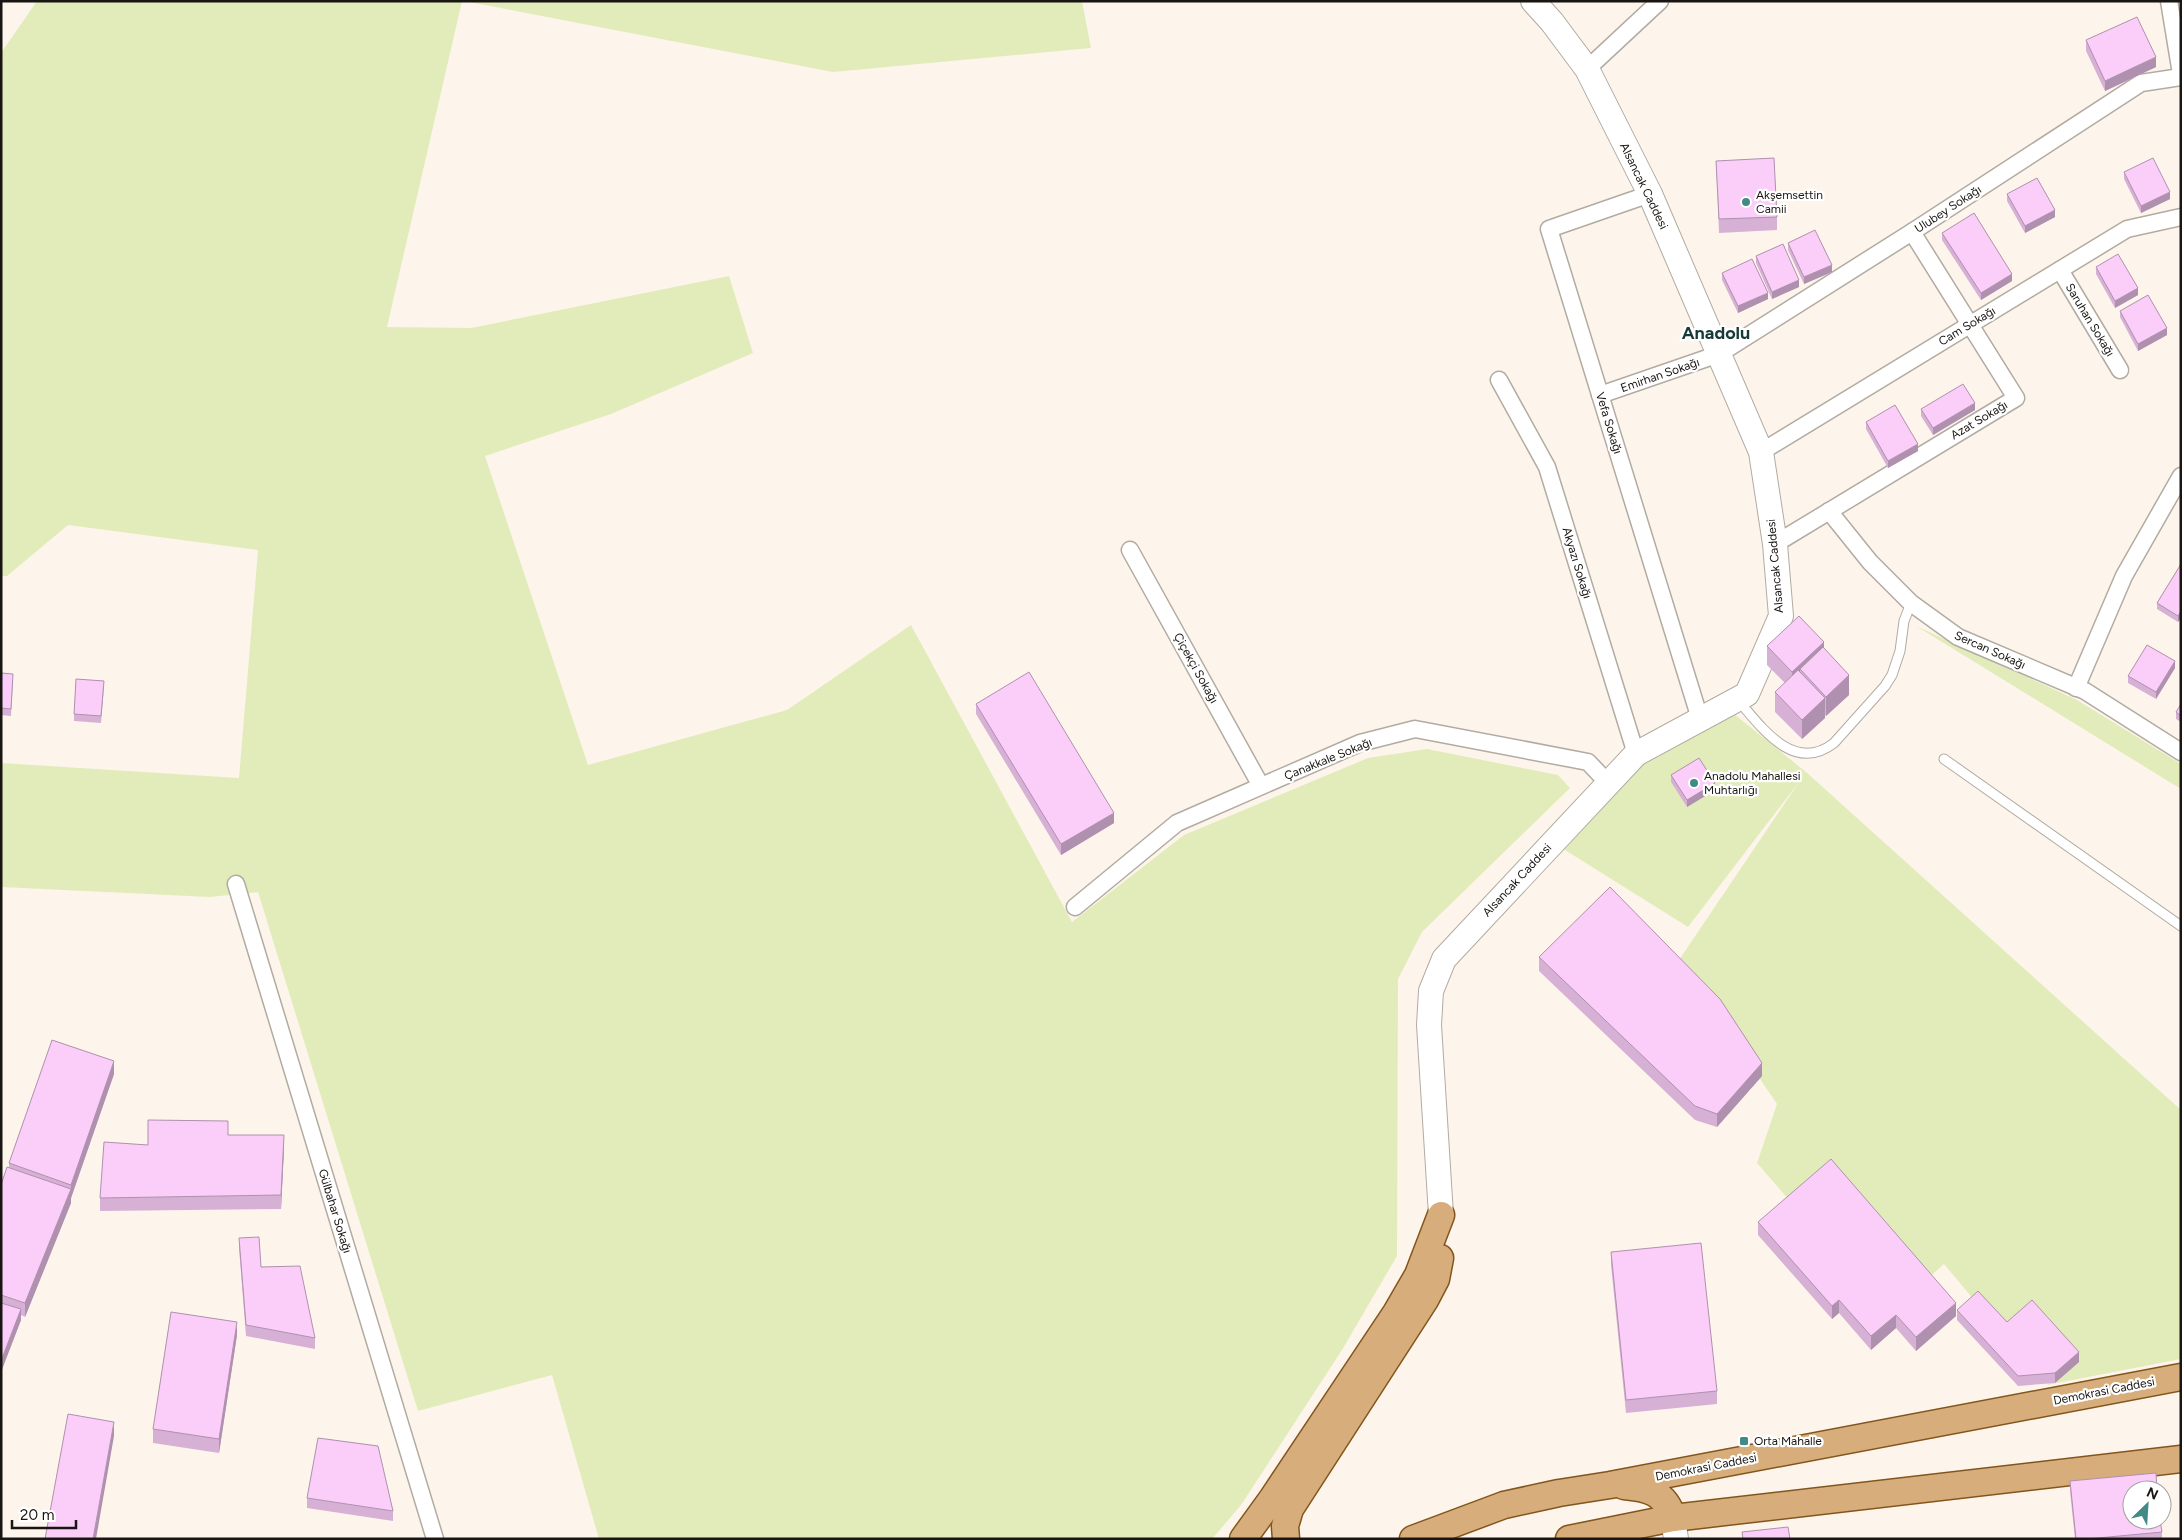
<svg xmlns="http://www.w3.org/2000/svg" width="2182" height="1540" font-family="Figtree,sans-serif">
	<rect width="100%" height="100%" fill="#fdf5eb"/>
	<g fill="#e2ecbb">
		<path d="M37 1H462L387 327 471 328 729 276 753 353 611 414 485 456 588 765 787 710 911 625 1072 922 1184 835 1368 758 1427 749 1558 775 1570 788 1422 932 1398 979 1397 1256 1342 1350 1241 1505 1212 1539H599L552 1375 418 1411 258 892 210 897 1 887V763L239 778 258 550 68 525 7 576H1V53Z"/>
		<path d="M464 1H1082L1091 48 833 72Z"/>
		<path d="M1916 626 2077 700 2181 764V789Z"/>
		<path d="M1734 714 1806 772 2181 1110V1359L2047 1385 2079 1362 2000 1331 1944 1264 1925 1281 1828 1161 1790 1201 1757 1163 1777 1104 1679 960 1799 782 1688 927 1557 845 1646 762Z"/>
	</g>
	<g fill="none" stroke-linecap="round" stroke-linejoin="round">
		<g stroke="#b2aba2" stroke-width="11">
			<g id="lane">
				<path d="M1738 700C1762 728 1794 774 1834 743L1885 686 1892 675 1900 651 1904 621 1911 603"/>
				<path d="M1944 759 2181 926"/>
			</g>
		</g>
		<g stroke="#b2aba2" stroke-width="19">
			<g id="street">
				<path d="M2169 1 2181 74"/>
				<path d="M1587 69 1660 1"/>
				<path d="M1650 194 1549 229 1700 719"/>
				<path d="M2060 270 2120 370"/>
				<path d="M1499 380 1547 467 1636 754"/>
				<path d="M1600 395 1719 354 1912 232 2141 83 2181 77"/>
				<path d="M1761 452 2127 229 2181 217"/>
				<path d="M1829 511 1870 562 1911 603 1958 637 2085 691 2181 752"/>
				<path d="M1775 544 2016 398 1912 232"/>
				<path d="M1130 550 1261 786"/>
				<path d="M2076 688 2124 576 2181 476"/>
				<path d="M236 884 435 1539"/>
				<path d="M1075 907 1177 823 1360 743 1415 729 1588 762 1608 783"/>
			</g>
		</g>
		<g stroke="#b2aba2" stroke-width="26">
			<g id="secondary">
				<path d="M1441 1215 1429 1025 1431 991 1444 959 1636 754 1747 694 1781 616 1775 544 1761 452 1650 194 1587 69 1552 22 1533 1"/>
				<path d="M1673 1518 1676 1539"/>
			</g>
		</g>
		<g stroke="#83551d" stroke-width="29">
			<g id="primary">
				<path d="M1624 1486C1648 1488 1665 1492 1673 1518"/>
				<path d="M1243 1539 1272 1499 1396 1313 1418 1275 1441 1215"/>
				<path d="M1286 1539 1285 1526 1290 1509 1425 1300 1436 1279 1440 1258"/>
				<path d="M1413 1539 1504 1505 1559 1493 1610 1485 2181 1377"/>
				<path d="M1569 1539 1673 1518 2181 1459"/>
			</g>
		</g>
		<use href="#lane" stroke="#fff" stroke-width="9"/>
		<use href="#street" stroke="#fff" stroke-width="16"/>
		<use href="#secondary" stroke="#fff" stroke-width="24"/>
		<use href="#primary" stroke="#d7ae7b" stroke-width="26"/>
	</g>
	<g fill="#d7b1d5">
		<path d="M2086 40 2156 67 2105 91 2086 51Z"/>
		<path d="M1716 161 1777 217V230L1719 233Z"/>
		<path d="M2124 172 2170 199 2141 213 2124 179Z"/>
		<path d="M2007 194 2055 217 2025 233 2007 201Z"/>
		<path d="M1942 233 2012 281 1981 300 1942 240Z"/>
		<path d="M1788 243 1832 272 1804 284 1788 250Z"/>
		<path d="M1756 256 1799 287 1772 299 1756 263Z"/>
		<path d="M2096 267 2138 295 2115 308 2096 274Z"/>
		<path d="M1722 273 1768 299 1738 313 1722 280Z"/>
		<path d="M2120 311 2167 335 2138 351 2120 317Z"/>
		<path d="M1921 409 1975 410 1933 435 1921 416Z"/>
		<path d="M1866 422 1918 451 1888 468 1866 429Z"/>
		<path d="M2181 564V618L2178 622 2157 609V603Z"/>
		<path d="M1767 646 1824 649 1849 695 1826 716 1825 715V718L1802 739 1775 712V692L1785 683 1767 665Z"/>
		<path d="M2175 668 2156 699 2128 683V676Z"/>
		<path d="M1 673 13 680 11 716 1 715Z"/>
		<path d="M104 687 101 723 74 721V714Z"/>
		<path d="M976 704 1114 823 1061 855 976 714Z"/>
		<path d="M2181 704V722L2176 719V712Z"/>
		<path d="M1671 775 1715 790 1687 807 1671 782Z"/>
		<path d="M1539 957 1762 1076 1717 1127 1695 1120 1539 971Z"/>
		<path d="M114 1074 71 1198V1203L25 1317 21 1315V1320L1 1372V1185L9 1168V1163Z"/>
		<path d="M228 1135 284 1148 281 1209 100 1211V1198L148 1145Z"/>
		<path d="M1758 1222 1956 1316 1916 1351 1896 1328 1871 1350 1839 1313 1832 1319 1758 1235Z"/>
		<path d="M239 1238 315 1338V1349L246 1336 239 1248Z"/>
		<path d="M1611 1252 1717 1391V1404L1626 1413 1611 1265Z"/>
		<path d="M1957 1310 2007 1322 2079 1362 2055 1383 2018 1386 1957 1320Z"/>
		<path d="M237 1335 219 1453 153 1443V1429Z"/>
		<path d="M2070 1481 2162 1532V1539H2075L2070 1491Z"/>
		<path d="M307 1498 393 1511V1521L307 1508Z"/>
	</g>
	<g fill="#af90ae">
		<path d="M2156 57V67L2105 91V81Z"/>
		<path d="M2170 192V199L2141 213V206Z"/>
		<path d="M2055 210V217L2025 233V226Z"/>
		<path d="M1832 265V272L1804 284V277Z"/>
		<path d="M2012 274V281L1981 300V293Z"/>
		<path d="M1799 280V287L1772 299V292Z"/>
		<path d="M2138 288V295L2115 308V301Z"/>
		<path d="M1768 293V299L1738 313V306Z"/>
		<path d="M2167 328V335L2138 351V344Z"/>
		<path d="M1975 403V410L1933 435V428Z"/>
		<path d="M1918 444V451L1888 468V461Z"/>
		<path d="M2181 611V618L2178 622V616Z"/>
		<path d="M1824 642V662L1800 669V685L1792 692V672Z"/>
		<path d="M2175 661V668L2156 699V692Z"/>
		<path d="M1849 675V695L1826 716V697Z"/>
		<path d="M1825 698V718L1802 739V720Z"/>
		<path d="M1715 783V790L1687 807V800Z"/>
		<path d="M1114 813V823L1061 855V844Z"/>
		<path d="M114 1061V1074L71 1198V1185Z"/>
		<path d="M1762 1063V1076L1717 1127V1114Z"/>
		<path d="M284 1135V1148L281 1209V1195Z"/>
		<path d="M71 1189V1203L25 1317V1303Z"/>
		<path d="M1839 1300V1313L1832 1319V1306Z"/>
		<path d="M1956 1303V1316L1916 1351V1337Z"/>
		<path d="M21 1309V1320L1 1372V1361Z"/>
		<path d="M1896 1315V1328L1871 1350V1336Z"/>
		<path d="M237 1322V1335L219 1453V1439Z"/>
		<path d="M2079 1352V1362L2055 1383V1373Z"/>
		<path d="M114 1422V1436L96 1539H93Z"/>
	</g>
	<g fill="#facef8" stroke="#af90ae">
		<path d="M2137 17 2156 57 2105 81 2086 40Z"/>
		<path d="M1774 158 1777 217 1719 219 1716 161Z"/>
		<path d="M2153 158 2170 192 2141 206 2124 172Z"/>
		<path d="M2037 178 2055 210 2025 226 2007 194Z"/>
		<path d="M1974 213 2012 274 1981 293 1942 233Z"/>
		<path d="M1815 230 1832 265 1804 277 1788 243Z"/>
		<path d="M1783 244 1799 280 1772 292 1756 256Z"/>
		<path d="M2118 254 2138 288 2115 301 2096 267Z"/>
		<path d="M1752 259 1768 293 1738 306 1722 273Z"/>
		<path d="M2148 295 2167 328 2138 344 2120 311Z"/>
		<path d="M1963 384 1975 403 1933 428 1921 409Z"/>
		<path d="M1895 405 1918 444 1888 461 1866 422Z"/>
		<path d="M2181 564V611L2178 616 2157 603Z"/>
		<path d="M1799 616 1824 642 1792 672 1767 646Z"/>
		<path d="M2147 645 2175 661 2156 692 2128 676Z"/>
		<path d="M1823 647 1849 675 1826 697 1800 669Z"/>
		<path d="M1798 670 1825 698 1802 720 1775 692Z"/>
		<path d="M1029 672 1114 813 1061 844 976 704Z"/>
		<path d="M1 673 13 674 11 709 1 708Z"/>
		<path d="M76 679 104 681 101 716 74 714Z"/>
		<path d="M2181 704V716L2176 712Z"/>
		<path d="M1699 758 1715 783 1687 800 1671 775Z"/>
		<path d="M1610 887 1720 999 1762 1063 1717 1114 1695 1106 1539 957Z"/>
		<path d="M52 1040 114 1061 71 1185 9 1163Z"/>
		<path d="M148 1120 228 1121V1135H284L281 1195 100 1198 104 1142 148 1145Z"/>
		<path d="M1831 1159 1956 1303 1916 1337 1896 1315 1871 1336 1839 1300 1832 1306 1758 1222Z"/>
		<path d="M7 1167 71 1189 25 1303 1 1295V1185Z"/>
		<path d="M259 1237 261 1267 300 1266 315 1338 246 1325 239 1238Z"/>
		<path d="M1701 1243 1717 1391 1626 1400 1611 1252Z"/>
		<path d="M1978 1291 2007 1322 2032 1300 2079 1352 2055 1373 2018 1376 1957 1310Z"/>
		<path d="M1 1303 21 1309 1 1361Z"/>
		<path d="M171 1312 237 1322 219 1439 153 1429Z"/>
		<path d="M68 1414 114 1422 93 1539H45Z"/>
		<path d="M318 1438 378 1446 393 1511 307 1498Z"/>
		<path d="M2156 1473 2157 1490H2132V1520H2160L2162 1532 2087 1539H2076L2070 1481Z"/>
		<path d="M1788 1527 1790 1539H1743L1742 1532Z"/>
	</g>
	<g fill="#428a85" stroke="#fff" stroke-width="2">
		<circle cx="1746" cy="202" r="5"/>
		<circle cx="1694" cy="783" r="5"/>
		<rect x="1739" y="1436" width="10" height="10" rx="2.5"/>
	</g>
	<g text-anchor="middle" stroke-width="4.5" stroke-linejoin="round" paint-order="stroke">
		<g font-size="12" fill="#181512" stroke="#fff">
			<text transform="translate(1644 186) rotate(64)" y="4">Alsancak Caddesi</text>
			<text transform="translate(1948 209) rotate(-33)" y="4">Ulubey Sokağı</text>
			<text transform="translate(2090 320) rotate(59)" y="4">Saruhan Sokağı</text>
			<text transform="translate(1967 326) rotate(-31)" y="4">Cam Sokağı</text>
			<text transform="translate(1660 375) rotate(-19)" y="4">Emirhan Sokağı</text>
			<text transform="translate(1979 420) rotate(-31)" y="4">Azat Sokağı</text>
			<text transform="translate(1609 423) rotate(73)" y="4">Vefa Sokağı</text>
			<text transform="translate(1577 563) rotate(73)" y="4">Akyazı Sokağı</text>
			<text transform="translate(1775 566) rotate(-95)" y="4">Alsancak Caddesi</text>
			<text transform="translate(1990 650) rotate(24)" y="4">Sercan Sokağı</text>
			<text transform="translate(1196 668) rotate(61)" y="4">Çiçekçi Sokağı</text>
			<text transform="translate(1328 759) rotate(-22)" y="4">Çanakkale Sokağı</text>
			<text transform="translate(1517 880) rotate(-47)" y="4">Alsancak Caddesi</text>
			<text transform="translate(335 1211) rotate(73)" y="4">Gülbahar Sokağı</text>
			<text transform="translate(2104 1391) rotate(-11)" y="4">Demokrasi Caddesi</text>
			<text transform="translate(1706 1467) rotate(-11)" y="4">Demokrasi Caddesi</text>
		</g>
		<g font-size="12" fill="#181512" stroke="#fff" text-anchor="start">
			<text x="1756" y="199">Akşemsettin<tspan x="1756" dy="14">Camii</tspan></text>
			<text x="1704" y="780">Anadolu Mahallesi<tspan x="1704" dy="14">Muhtarlığı</tspan></text>
			<text x="1754" y="1445">Orta Mahalle</text>
		</g>
		<g font-size="18" font-weight="bold" fill="#173937" stroke="#fff">
			<text x="1716" y="339">Anadolu</text>
		</g>
	</g>
	<rect width="2182" height="1540" fill="none" stroke="#181512" stroke-width="5"/>
	<g transform="translate(2147 1505) rotate(25)"><circle r="24" fill="#ffffff" stroke="#a3a1a0"/>
	<path d="M0-4L9 19L0 12L-9 19Z" fill="#428a85"/>
	<text y="-8" font-size="14" font-weight="bold" text-anchor="middle" fill="#181512">N</text>
	</g>
	<path d="M12 1520v8h64v-8" fill="none" stroke="#181512" stroke-width="2.5"/>
	<text x="20" y="1520" font-size="15" fill="#181512" stroke="#ffffff" stroke-width="4" paint-order="stroke">20 m</text>
</svg>
